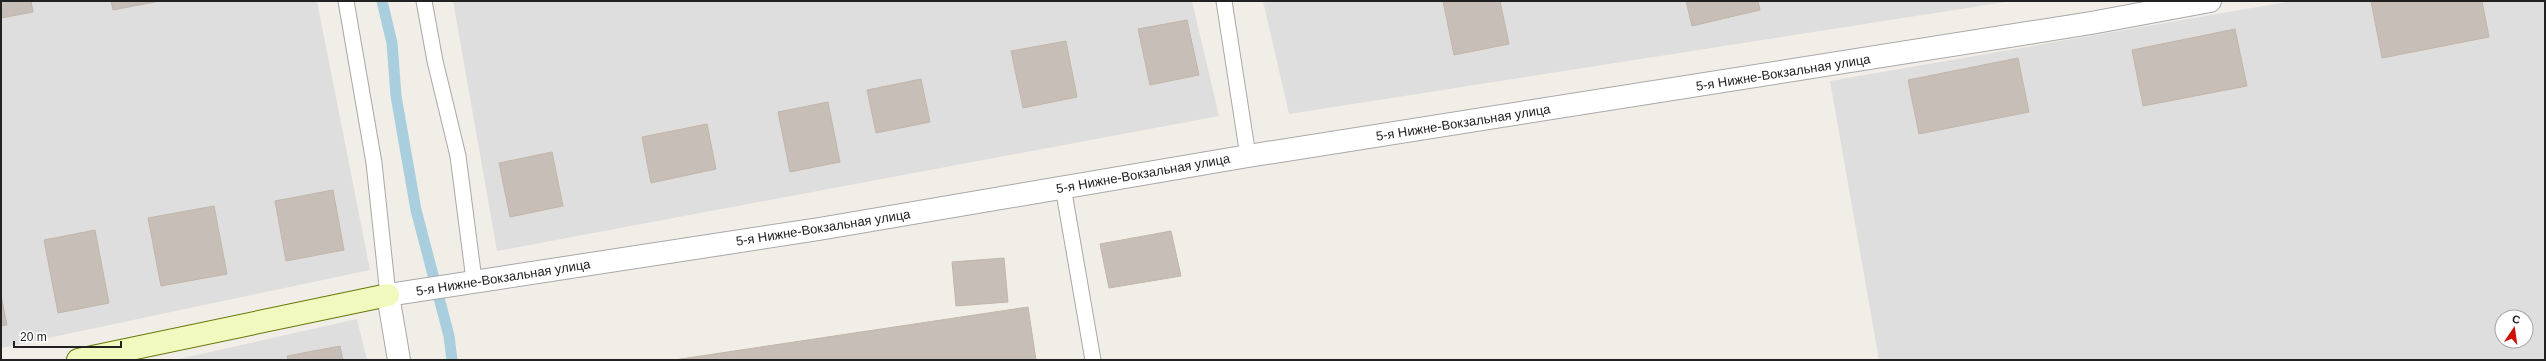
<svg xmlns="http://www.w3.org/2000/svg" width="2546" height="361" font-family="Arial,sans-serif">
	<rect width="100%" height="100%" fill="#f1eee8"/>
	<g fill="#dfdede" fill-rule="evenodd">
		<path d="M1 1H317L370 270 1 348Z"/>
		<path d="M453 1H1192L1219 116 497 251Z"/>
		<path d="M1263 1H2012L1289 114Z"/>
		<path d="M2293 1H2545V360H1879L1830 81ZM2502 317H2526V341H2502Z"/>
		<path d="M357 319 367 360H174Z"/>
	</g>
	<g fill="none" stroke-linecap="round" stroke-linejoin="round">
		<path stroke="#a9cedd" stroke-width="11" d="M382 1 392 43 396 96 416 210 449 336 452 360"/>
	</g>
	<g fill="#c6beb7" stroke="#c2b6aa">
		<path d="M1 1H31L33 12 1 18Z"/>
		<path d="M111 1H160L113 10Z"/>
		<path d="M1443 1H1500L1509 44 1454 55Z"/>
		<path d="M1686 1H1758L1760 10 1692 26Z"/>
		<path d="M2371 1H2482L2489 37 2382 58Z"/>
		<path d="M1187 20 1199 75 1150 85 1138 29Z"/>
		<path d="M2235 29 2247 86 2143 106 2132 50Z"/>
		<path d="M1066 41 1077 97 1023 108 1011 51Z"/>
		<path d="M2018 58 2029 112 1919 134 1908 80Z"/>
		<path d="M921 79 930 122 876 133 867 90Z"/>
		<path d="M828 102 840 162 790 172 778 112Z"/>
		<path d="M707 124 716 169 651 183 642 137Z"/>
		<path d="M552 152 563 206 510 217 499 163Z"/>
		<path d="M333 190 344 250 286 261 275 201Z"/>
		<path d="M214 206 227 274 161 286 148 218Z"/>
		<path d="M95 230 109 303 58 313 44 240Z"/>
		<path d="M1171 231 1181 276 1109 288 1100 244Z"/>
		<path d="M1004 258 1008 302 956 306 952 262Z"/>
		<path d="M1 295 7 325 1 326Z"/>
		<path d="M1028 307 1036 360H674Z"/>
		<path d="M340 346 343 360H288L287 356Z"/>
	</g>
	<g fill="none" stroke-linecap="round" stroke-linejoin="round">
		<g stroke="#a8a8a8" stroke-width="17">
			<g id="lane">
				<path d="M346 1 374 163 388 295"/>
				<path d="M424 1 435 61 458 156 474 280"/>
				<path d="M1224 1 1248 156"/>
				<path d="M1063 187 1093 360"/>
			</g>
		</g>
		<g stroke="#a8a8a8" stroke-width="24">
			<path id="street" d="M399 360 388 295 819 229 1248 156 2091 23 2210 1"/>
		</g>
		<g stroke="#657807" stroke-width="24">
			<path id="secondary" d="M78 360 388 295"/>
		</g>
		<use href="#lane" stroke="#fff" stroke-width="15"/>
		<use href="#street" stroke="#fff" stroke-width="22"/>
		<use href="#secondary" stroke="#f2f9be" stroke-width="22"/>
	</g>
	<g text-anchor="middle" stroke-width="3" stroke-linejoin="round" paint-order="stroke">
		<g font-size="13" fill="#212121" stroke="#fff">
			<text transform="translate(1783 72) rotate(-9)" y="5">5-я Нижне-Вокзальная улица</text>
			<text transform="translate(1463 122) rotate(-9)" y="5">5-я Нижне-Вокзальная улица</text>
			<text transform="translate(1143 173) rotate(-10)" y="5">5-я Нижне-Вокзальная улица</text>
			<text transform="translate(823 227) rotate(-9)" y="5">5-я Нижне-Вокзальная улица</text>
			<text transform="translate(503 277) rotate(-9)" y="5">5-я Нижне-Вокзальная улица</text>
		</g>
	</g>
	<rect width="2546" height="361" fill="none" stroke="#212121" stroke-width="4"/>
	<g transform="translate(2514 329) rotate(13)"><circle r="19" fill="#ffffff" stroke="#a6a6a6"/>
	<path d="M0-3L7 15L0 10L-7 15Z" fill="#cd1104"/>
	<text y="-6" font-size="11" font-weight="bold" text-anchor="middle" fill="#212121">С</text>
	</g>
	<path d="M14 341v6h107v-6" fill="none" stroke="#212121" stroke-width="2"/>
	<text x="20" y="341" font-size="12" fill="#212121" stroke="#ffffff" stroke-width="3" paint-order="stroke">20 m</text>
</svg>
